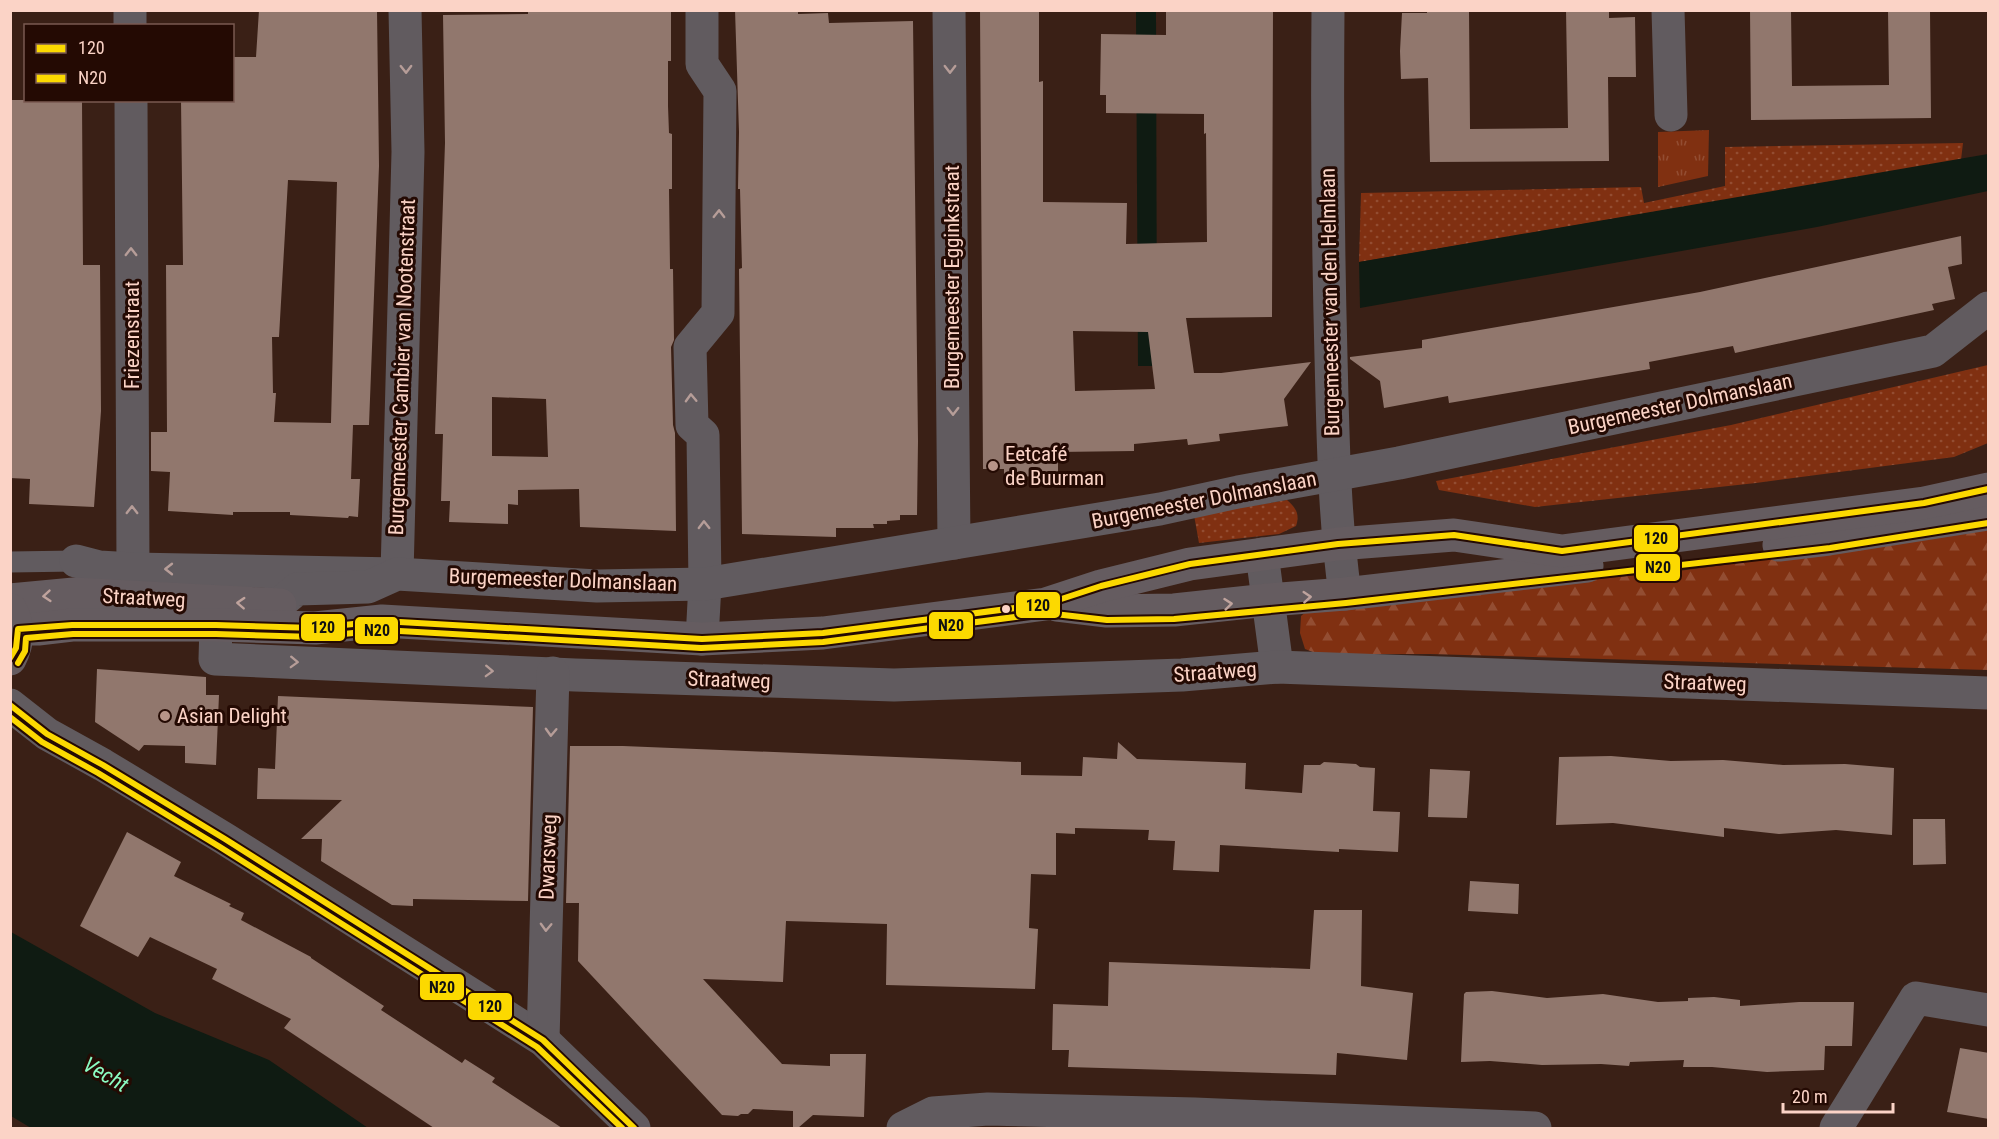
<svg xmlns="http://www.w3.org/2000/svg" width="1999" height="1139" font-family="'Roboto Condensed',sans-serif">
	<defs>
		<pattern id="grass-dots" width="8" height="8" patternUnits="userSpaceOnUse" patternTransform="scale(1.5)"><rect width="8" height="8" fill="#803011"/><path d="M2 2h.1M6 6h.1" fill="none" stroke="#934d32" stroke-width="1.8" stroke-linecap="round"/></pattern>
		<pattern id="forest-firs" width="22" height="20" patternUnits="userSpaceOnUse" patternTransform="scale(1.5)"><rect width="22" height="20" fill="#803011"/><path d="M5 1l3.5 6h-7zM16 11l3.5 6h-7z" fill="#934d32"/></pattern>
		<pattern id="park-tufts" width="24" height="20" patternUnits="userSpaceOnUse" patternTransform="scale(1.5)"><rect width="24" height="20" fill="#803011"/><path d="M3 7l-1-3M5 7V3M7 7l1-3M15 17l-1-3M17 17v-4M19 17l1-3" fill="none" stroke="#934d32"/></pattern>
	</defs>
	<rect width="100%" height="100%" fill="#3a2016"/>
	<g fill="url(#grass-dots)">
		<path d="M1963 143 1961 160 1359 262 1361 193 1641 187 1644 203 1725 186V147Z"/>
		<path d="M1988 365V443L1954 457 1756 483 1535 507 1439 490 1436 481 1731 425Z"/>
		<path d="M1287 500C1296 508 1300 514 1296 526L1279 534 1199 543 1194 515Z"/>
	</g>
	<path fill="url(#forest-firs)" d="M1988 530V670L1430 654H1318L1305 649 1300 633 1301 616 1314 605 1671 572Z"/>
	<path fill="url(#park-tufts)" d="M1709 130 1708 176 1658 187V132Z"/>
	<g fill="#0f1b12">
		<path d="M1136 11H1156L1157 366H1138Z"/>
		<path d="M1988 154V191L1817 227 1360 308 1359 262Z"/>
		<path d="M11 932 155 1013 269 1060 368 1128H31L11 1116Z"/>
	</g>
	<g fill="#91776d" fill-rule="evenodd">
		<path d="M259 10H377L379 166 369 425H353L351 479H360L358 517 349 516 348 518 290 515V512H233V515L168 511 170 472 151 471V432H167L166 265H183L181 100H232V57H256ZM288 180 337 182 331 423 274 422 276 393H273L272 337H279Z"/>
		<path d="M528 10H671V61H668V106L669 133 672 134V189H669L670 269H673L674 340 671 347 673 425 675 433 676 531 580 527 579 489 518 490V505L508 504V524L449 522 450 501H441L443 434H435L445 143 443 15 528 14ZM492 397 546 399 548 457 492 456Z"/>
		<path d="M735 10H798V14L828 13 829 23 913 21 918 441 917 515H900V520L887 521V524H873L874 528H836V537L742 534 739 269 742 268 740 189H738L739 132Z"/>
		<path d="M980 10H1039V82L1043 81V202L1127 203 1126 244 1207 242 1206 133 1204 134V114L1106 113V95H1100L1101 34 1166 35V10H1273L1272 317 1186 318 1194 373H1221L1311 362 1284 399 1288 426 1219 434 1220 441 1188 445 1187 439 1134 444V451L1058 452V472L1051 471 1047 476 1004 477V469H983ZM1073 331 1148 332 1155 389 1075 391Z"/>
		<path d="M1427 10H1467L1469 12 1470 129 1568 128 1566 10H1609V18L1635 17 1636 77H1608L1609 161 1430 162 1428 78 1401 79 1400 51 1402 13H1427Z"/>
		<path d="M1750 10H1791L1792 86 1889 85 1888 10H1930L1931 118 1751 120Z"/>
		<path d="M10 100H82L83 265H100L101 411 94 507 29 504 30 479 10 478Z"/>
		<path d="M1961 236 1962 264 1948 267 1955 299 1932 304 1934 310 1735 353 1733 346 1649 362 1650 369 1449 403 1448 396 1384 408 1380 381 1350 359V357L1422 348V340L1700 292Z"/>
		<path d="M97 669 206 677V695H219L216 765 185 763V746L144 745 139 751 95 722Z"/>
		<path d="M278 696 533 707 528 901 413 899V906L392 905 321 861 322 839H301L342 800 257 799 258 768 275 769Z"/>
		<path d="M1118 742 1137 759 1246 763 1245 789 1302 793 1304 765H1320L1324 762 1356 764 1360 767 1375 768 1373 811 1400 812 1398 852 1339 849V852L1220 845 1219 872 1173 870 1175 841 1148 840 1149 830 1075 828V834L1056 833V875L1031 874 1029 928 1038 929 1035 989 886 985 887 924 786 921 783 982 703 979 782 1064 830 1066V1054H866L864 1117 813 1115 798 1128H793V1111L753 1109 748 1114H741L738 1116 722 1115 578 961 579 903H566L570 746H623L1021 762V775L1082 776 1083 757 1117 759Z"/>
		<path d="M1611 756 1671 761 1723 760 1783 765 1845 764 1894 768 1892 835 1836 830 1779 834 1724 828V837L1613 823 1556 825 1559 757Z"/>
		<path d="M1430 769 1470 771 1467 818 1428 817Z"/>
		<path d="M1913 819H1945L1946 864 1913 865Z"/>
		<path d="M127 832 181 862 174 876 231 904 229 906 244 913 241 920 311 957V958L384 1006 381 1010 462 1063 465 1059 495 1078 492 1082 562 1128H434L284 1028 291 1019 212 979 217 969 150 937 138 957 80 926Z"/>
		<path d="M1470 881 1519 884 1518 914 1468 911Z"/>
		<path d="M1314 910H1362L1361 986 1413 993 1407 1060 1337 1053 1336 1075 1306 1074 1068 1067 1069 1050H1052L1053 1004 1108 1006 1109 962 1310 969Z"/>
		<path d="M1492 991 1547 998 1603 994 1658 1002 1688 1001V998L1714 997 1740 1000V1006L1799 1002H1854L1852 1046H1825L1824 1070 1767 1072 1712 1067H1683L1684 1060 1630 1062 1629 1066 1601 1064 1542 1065 1490 1061 1461 1062 1464 994 1466 992Z"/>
		<path d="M1960 1048 1989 1053V1119L1947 1112Z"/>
	</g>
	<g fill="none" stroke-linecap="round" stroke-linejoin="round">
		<path stroke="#615b5f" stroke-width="21" d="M10 562 76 561"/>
		<g stroke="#615b5f" stroke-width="33">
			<path d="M130 10V26"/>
			<path d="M702 10V64L720 91 718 313 690 347 692 425 703 435 705 584 702 639"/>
			<path d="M949 10 954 543"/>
			<path d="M1328 10C1327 126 1328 241 1331 357 1333 436 1334 515 1345 594"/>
			<path d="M1668 10 1671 115"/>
			<path d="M131 100 133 569"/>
			<path d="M1262 554 1277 667"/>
			<path d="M76 561 99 567 133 569 397 574 408 152 405 10"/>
			<path d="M278 605 297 589 368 587 397 574 597 586 705 584 1160 509 1238 492 1399 463 1933 351 1988 308"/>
			<path d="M216 625 215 659 575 675 894 685 1182 675 1277 667 1988 693"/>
			<path d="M10 705 47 734 103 765 225 839 543 1040 634 1128"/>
			<path d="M543 1040 553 673"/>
			<path d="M903 1128 933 1113 988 1109 1195 1114 1535 1128"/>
			<path d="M1836 1128 1916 998 1988 1010"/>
		</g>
		<g stroke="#655c60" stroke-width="33">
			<path d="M1779 545 1829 539 1988 514"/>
			<path d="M10 600 74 594 280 605"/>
			<path d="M1057 605 1107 611 1174 610 1268 600 1345 594 1587 566"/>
			<path d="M18 629H38L72 625H216L315 628 382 621 702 639 823 633 1046 604 1101 586 1190 564 1338 544 1454 535 1562 551 1924 503 1988 489"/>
			<path d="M10 659C19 642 19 627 11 610"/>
		</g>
		<g stroke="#240a03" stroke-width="10">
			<g id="bus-1">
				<path d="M10 658 16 648 18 629 72 625H216L315 628 382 621 702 639 823 633 1046 604 1101 586 1190 564 1338 544 1454 535 1562 551 1924 503 1988 489"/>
				<path d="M10 705 47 734 103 765 225 839 543 1040 634 1128"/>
			</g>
		</g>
		<g stroke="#240a03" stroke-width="10">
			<g id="bus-2">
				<path d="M18 663 25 651 26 638 73 634H216L315 637 382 630 701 648 823 642 1046 613 1107 620 1174 619 1346 603 1830 548 1988 523"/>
				<path d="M10 717 42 742 98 773 220 847 537 1047 622 1128"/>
			</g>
		</g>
		<use href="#bus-1" stroke="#fcd900" stroke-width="6"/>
		<use href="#bus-2" stroke="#fcd900" stroke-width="6"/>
	</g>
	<defs><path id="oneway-chevron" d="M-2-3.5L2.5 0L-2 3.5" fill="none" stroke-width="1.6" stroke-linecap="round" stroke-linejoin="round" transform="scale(1.5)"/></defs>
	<g stroke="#b69d98">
		<use href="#oneway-chevron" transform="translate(406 69) rotate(89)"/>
		<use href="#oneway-chevron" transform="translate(950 69) rotate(90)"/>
		<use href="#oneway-chevron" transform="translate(719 214) rotate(-89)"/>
		<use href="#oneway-chevron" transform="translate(131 252) rotate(-90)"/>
		<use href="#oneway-chevron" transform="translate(691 398) rotate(-92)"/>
		<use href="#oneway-chevron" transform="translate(953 411) rotate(90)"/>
		<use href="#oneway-chevron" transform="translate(132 510) rotate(-90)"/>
		<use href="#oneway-chevron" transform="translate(704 525) rotate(-91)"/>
		<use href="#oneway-chevron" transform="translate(169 569) rotate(-180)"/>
		<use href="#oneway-chevron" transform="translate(294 662) rotate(2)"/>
		<use href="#oneway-chevron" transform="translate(489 671) rotate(2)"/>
		<use href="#oneway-chevron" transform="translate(551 732) rotate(92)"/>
		<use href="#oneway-chevron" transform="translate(546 927) rotate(92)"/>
	</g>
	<g stroke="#bfa39d">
		<use href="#oneway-chevron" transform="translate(47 596) rotate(175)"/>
		<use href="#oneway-chevron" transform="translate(1307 597) rotate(-4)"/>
		<use href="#oneway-chevron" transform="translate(241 603) rotate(-177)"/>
		<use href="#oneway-chevron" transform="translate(1228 604) rotate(-6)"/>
	</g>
	<g fill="#b79488" stroke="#240a03" stroke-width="2">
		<circle cx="993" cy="466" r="6"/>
		<circle cx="165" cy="716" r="6"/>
	</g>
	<circle fill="#fbd3c6" stroke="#240a03" stroke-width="2" cx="1006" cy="609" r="5"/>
	<g text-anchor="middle" stroke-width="6" stroke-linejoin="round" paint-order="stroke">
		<g font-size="21" fill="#fbd3c6" stroke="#240a03">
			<text transform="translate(952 277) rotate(-90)" y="7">Burgemeester Egginkstraat</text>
			<text transform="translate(1330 302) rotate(-91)" y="7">Burgemeester van den Helmlaan</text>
			<text transform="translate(132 335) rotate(-90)" y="7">Friezenstraat</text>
			<text transform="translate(402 367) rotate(-88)" y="7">Burgemeester Cambier van Nootenstraat</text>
			<text transform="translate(1680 404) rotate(-12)" y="7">Burgemeester Dolmanslaan</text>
			<text transform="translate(1204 500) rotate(-11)" y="7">Burgemeester Dolmanslaan</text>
			<text transform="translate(563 580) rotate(2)" y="7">Burgemeester Dolmanslaan</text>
			<text transform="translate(144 598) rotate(3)" y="7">Straatweg</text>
			<text transform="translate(1215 672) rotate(-4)" y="7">Straatweg</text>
			<text transform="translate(729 680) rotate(2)" y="7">Straatweg</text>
			<text transform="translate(1705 683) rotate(2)" y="7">Straatweg</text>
			<text transform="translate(548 857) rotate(-88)" y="7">Dwarsweg</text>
		</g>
		<g font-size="21" fill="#fbd3c6" stroke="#240a03" text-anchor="start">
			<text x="1005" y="461">Eetcafé<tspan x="1005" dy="24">de Buurman</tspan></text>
			<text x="177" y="723">Asian Delight</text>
		</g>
		<g font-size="22" font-style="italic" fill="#8bfbc2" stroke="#240a03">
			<text transform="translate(106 1074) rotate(30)" y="8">Vecht</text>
		</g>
	</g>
	<g stroke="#240a03" stroke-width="2">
		<rect x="1633" y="524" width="46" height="29" rx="6" fill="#fcd900"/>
		<rect x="1635" y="553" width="46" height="29" rx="6" fill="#fcd900"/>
		<rect x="1015" y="591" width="46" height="28" rx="6" fill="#fcd900"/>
		<rect x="928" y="611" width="46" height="29" rx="6" fill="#fcd900"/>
		<rect x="300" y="613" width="46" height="29" rx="6" fill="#fcd900"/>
		<rect x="354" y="616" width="45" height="29" rx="6" fill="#fcd900"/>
		<rect x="419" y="973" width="46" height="28" rx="6" fill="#fcd900"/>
		<rect x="467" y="992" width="46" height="29" rx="6" fill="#fcd900"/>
	</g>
	<g font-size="16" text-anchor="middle" font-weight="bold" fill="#111">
		<text x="1656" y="544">120</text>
		<text x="1658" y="573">N20</text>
		<text x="1038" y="611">120</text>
		<text x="951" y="631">N20</text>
		<text x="323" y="633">120</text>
		<text x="377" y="636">N20</text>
		<text x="442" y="993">N20</text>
		<text x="490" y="1012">120</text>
	</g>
	<rect width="1999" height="1139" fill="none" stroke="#fbd3c6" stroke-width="24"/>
	<rect x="24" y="24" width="210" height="78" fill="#240a03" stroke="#7a5a51" stroke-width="1.5"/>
	<rect x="36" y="44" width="30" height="9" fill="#fcd900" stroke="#7a5a51" stroke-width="1.5"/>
	<text x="78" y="54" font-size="18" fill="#fbd3c6">120</text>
	<rect x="36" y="74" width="30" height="9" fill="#fcd900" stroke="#7a5a51" stroke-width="1.5"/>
	<text x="78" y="84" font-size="18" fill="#fbd3c6">N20</text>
	<path d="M1783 1103v9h110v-9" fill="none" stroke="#fbd3c6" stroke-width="3"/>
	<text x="1792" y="1103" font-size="18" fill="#fbd3c6" stroke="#240a03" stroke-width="4.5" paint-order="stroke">20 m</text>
</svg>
